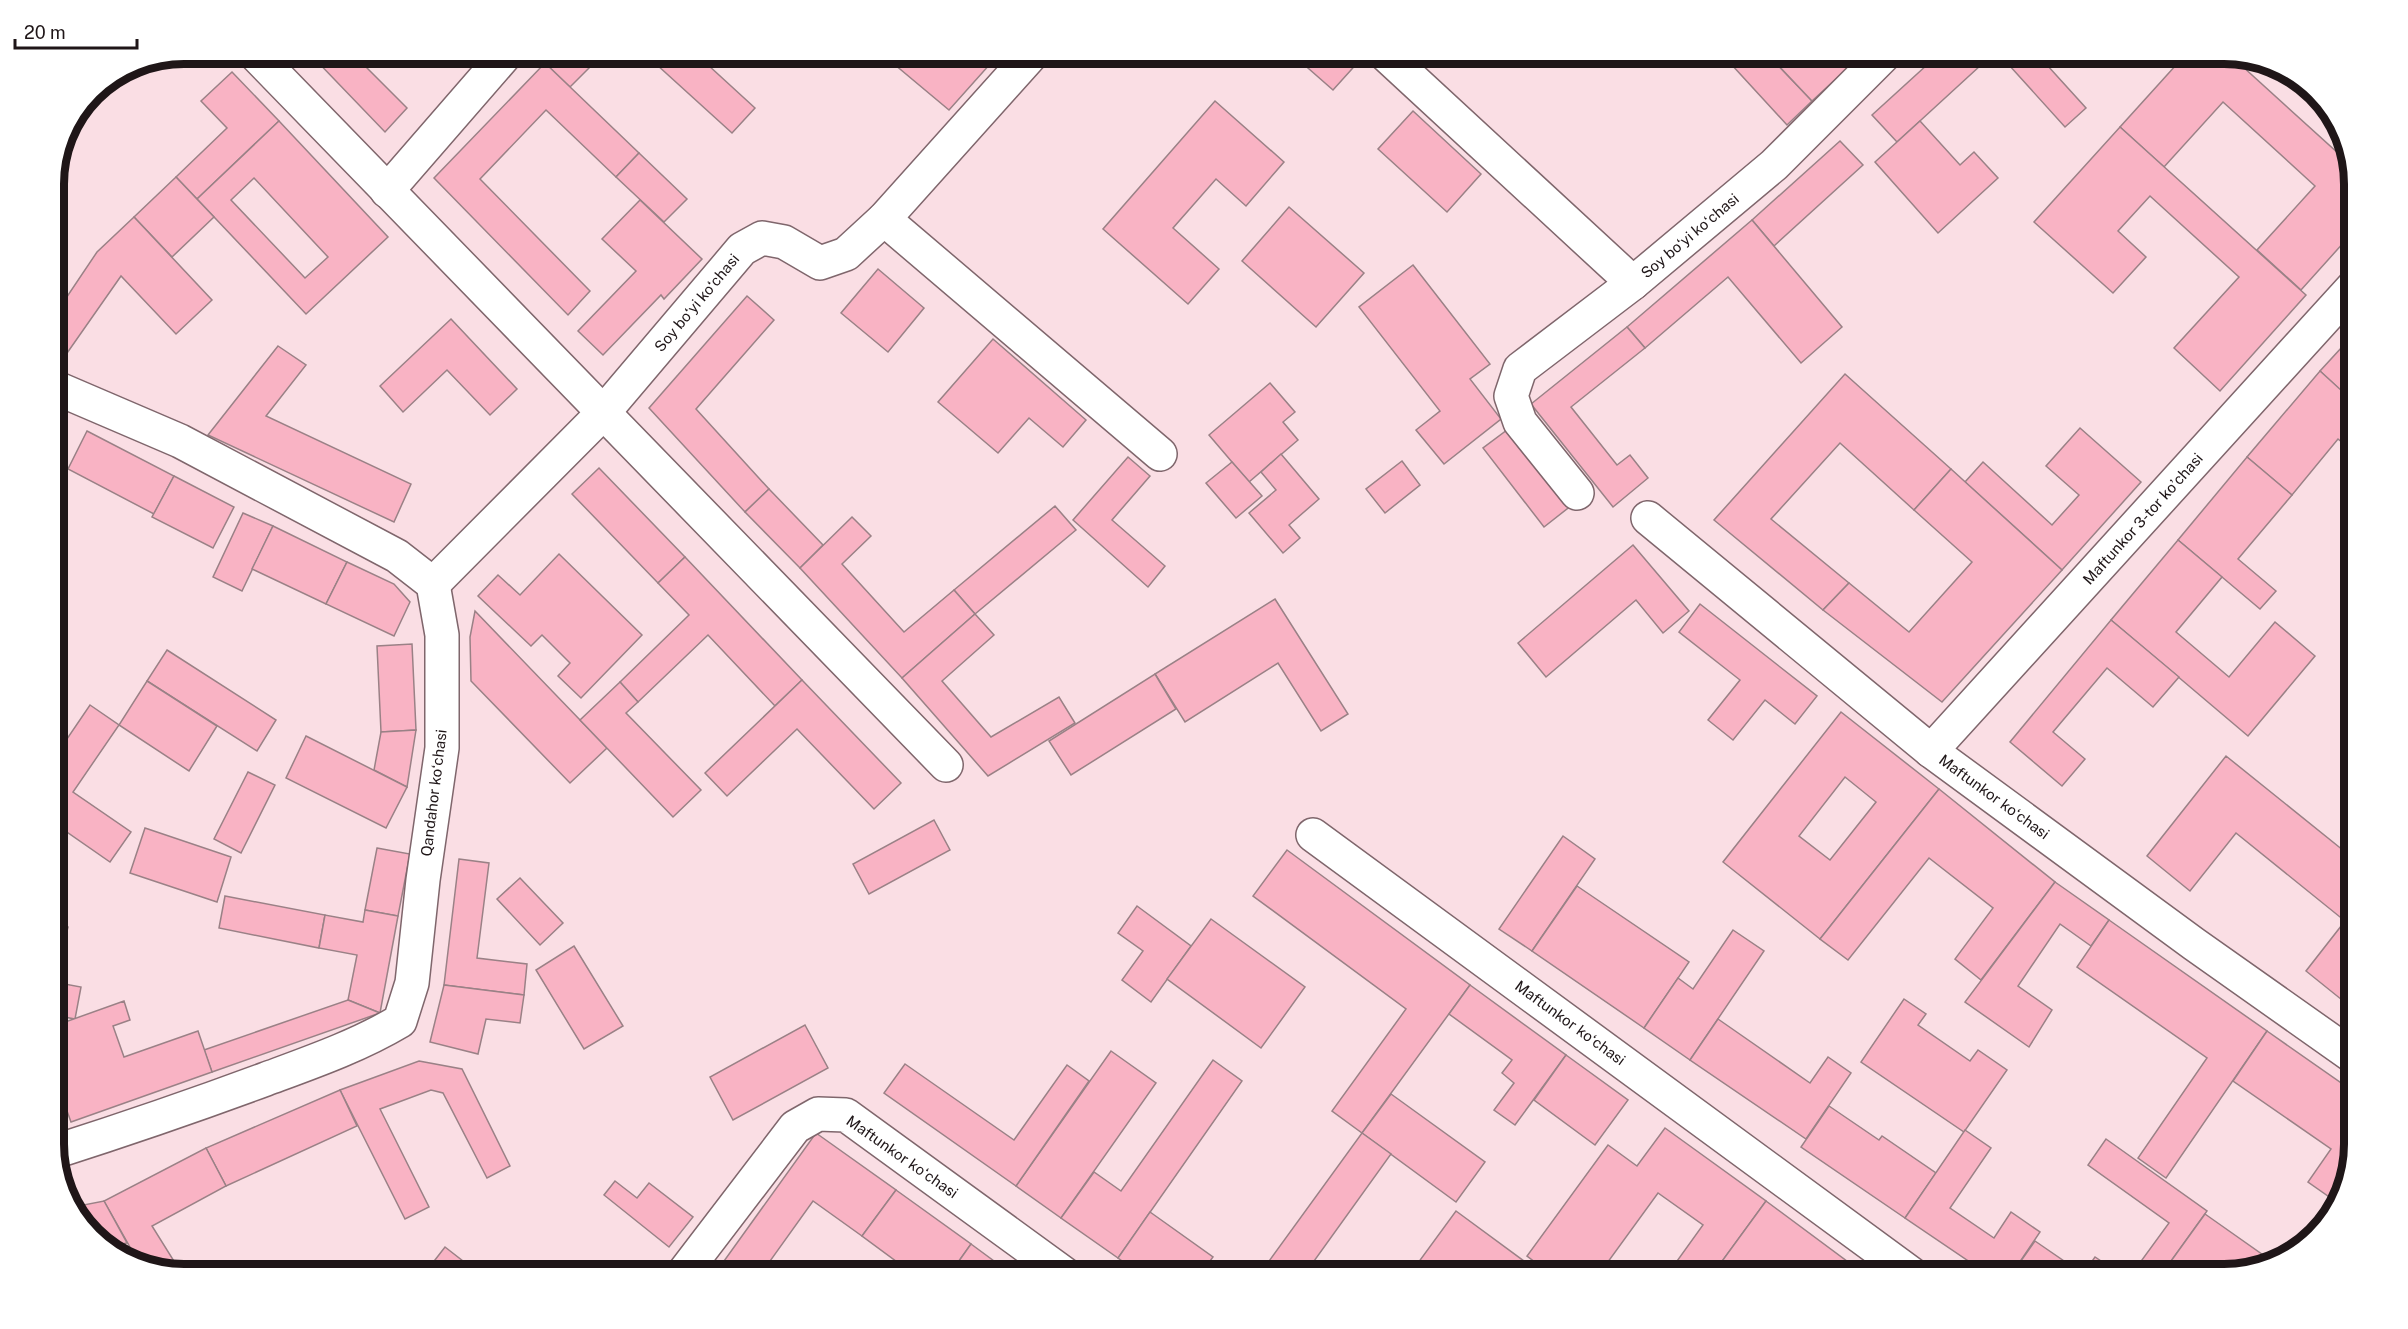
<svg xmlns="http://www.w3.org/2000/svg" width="2408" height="1329" font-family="'Public Sans',sans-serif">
	<rect width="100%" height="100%" fill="#fadee4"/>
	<g fill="#f9b3c4" stroke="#9a8186" stroke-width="1.5" fill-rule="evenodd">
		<path d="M310 54H353L407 108 385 132Z"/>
		<path d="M554 54H603L570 87 545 63Z"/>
		<path d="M645 54H696L755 108 732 133Z"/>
		<path d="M882 54H999L949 110Z"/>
		<path d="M1292 54H1353L1360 60 1333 90Z"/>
		<path d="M1742 54H1767L1812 101 1787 125 1731 64Z"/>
		<path d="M1781 54H1863L1812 101 1774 61Z"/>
		<path d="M1939 54H1993L1897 142 1872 115Z"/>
		<path d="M1999 54H2037L2086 108 2065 127Z"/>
		<path d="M2186 54 2231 56 2350 164 2354 176V231L2301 290 2257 250 2315 186 2223 102 2164 167 2120 127Z"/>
		<path d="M545 63 639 153 616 177 546 110 480 179 590 291 568 315 434 178Z"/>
		<path d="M232 72 279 121 197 199 176 177 227 128 201 101Z"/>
		<path d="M1215 101 1284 162 1246 206 1216 179 1173 228 1219 269 1188 304 1103 229Z"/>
		<path d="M1413 111 1481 174 1447 212 1378 149Z"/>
		<path d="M279 121 388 237 306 314 197 199ZM254 178 328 257 305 278 231 200Z"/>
		<path d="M1920 121 1960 165 1974 152 1998 178 1938 233 1875 162Z"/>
		<path d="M2120 127 2306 295 2220 391 2174 348 2239 277 2150 196 2118 231 2146 257 2113 293 2034 222Z"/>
		<path d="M1840 141 1863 165 1774 246 1752 220Z"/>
		<path d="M639 153 687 199 664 222 616 177Z"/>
		<path d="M176 177 214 217 172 257 134 217Z"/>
		<path d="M640 200 702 259 664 299 661 295 603 355 578 331 636 271 602 239Z"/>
		<path d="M1289 207 1364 273 1316 327 1242 261Z"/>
		<path d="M134 217 212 300 176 334 121 276 58 366 54 364V316L97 252Z"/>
		<path d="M1752 220 1842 327 1801 363 1728 277 1645 348 1627 327Z"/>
		<path d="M1413 265 1490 364 1470 379 1501 419 1444 464 1416 430 1440 411 1359 307Z"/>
		<path d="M878 269 924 308 888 352 841 313Z"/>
		<path d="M747 296 774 320 696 409 769 489 745 512 649 408Z"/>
		<path d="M451 319 517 389 490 415 447 370 403 412 380 386Z"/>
		<path d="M1627 327 1645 348 1571 407 1617 465 1630 455 1648 478 1613 507 1531 404Z"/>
		<path d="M2354 334V392L2349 398 2320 371Z"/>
		<path d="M993 339 1086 420 1063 447 1029 418 998 453 938 402Z"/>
		<path d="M278 346 306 365 266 416 411 484 394 522 208 435Z"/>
		<path d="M2320 371 2354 402V452L2338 439 2292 495 2247 457Z"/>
		<path d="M1845 374 1951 469 1914 510 1840 443 1771 519 1849 583 1823 610 1714 520Z"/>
		<path d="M1270 383 1295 412 1283 422 1298 440 1249 482 1209 435Z"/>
		<path d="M1511 427 1572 505 1544 527 1483 448Z"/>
		<path d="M2080 428 2141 482 2062 570 1965 482 1983 462 2052 525 2079 495 2046 466Z"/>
		<path d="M87 431 174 476 154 514 68 469Z"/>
		<path d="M54 439 62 444 54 457Z"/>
		<path d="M1281 454 1319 499 1289 525 1300 538 1283 553 1249 513 1276 490 1261 472Z"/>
		<path d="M1128 457 1150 476 1112 520 1165 566 1148 587 1073 520Z"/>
		<path d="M2247 457 2292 495 2238 559 2276 591 2260 609 2178 540Z"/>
		<path d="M1402 461 1420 485 1385 513 1366 489Z"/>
		<path d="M1232 462 1262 496 1236 518 1206 483Z"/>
		<path d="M599 468 685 557 658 583 572 494Z"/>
		<path d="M1951 469 2062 570 1942 702 1823 610 1849 583 1909 632 1972 562 1914 510Z"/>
		<path d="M174 476 234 507 213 548 152 517Z"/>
		<path d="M769 489 823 545 800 568 745 512Z"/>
		<path d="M1055 506 1076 530 975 614 954 590Z"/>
		<path d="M243 513 273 526 242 591 213 577Z"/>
		<path d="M852 517 871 536 842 564 904 632 954 590 975 614 902 678 800 568Z"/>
		<path d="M273 526 347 562 326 604 252 569Z"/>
		<path d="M2178 540 2222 577 2176 632 2229 677 2275 622 2315 656 2248 736 2111 620Z"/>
		<path d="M1633 545 1689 611 1663 633 1636 600 1546 677 1518 643Z"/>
		<path d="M559 554 642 635 581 698 558 676 570 663 542 635 531 646 478 596 498 575 520 595Z"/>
		<path d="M685 557 802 680 775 706 708 635 638 702 620 682 689 615 658 583Z"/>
		<path d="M347 562 394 584 410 602 394 636 326 604Z"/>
		<path d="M1275 599 1348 714 1321 731 1278 663 1185 722 1155 674Z"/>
		<path d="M1700 604 1817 696 1795 724 1765 700 1733 740 1708 720 1740 680 1679 632Z"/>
		<path d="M475 611 607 748 570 783 471 681 470 637Z"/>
		<path d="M975 614 994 635 942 681 991 737 1059 697 1075 723 988 776 902 678Z"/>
		<path d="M2111 620 2179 677 2153 707 2107 668 2053 732 2085 759 2062 786 2010 742Z"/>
		<path d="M412 644 416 730 381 732 377 646Z"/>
		<path d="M167 650 276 720 257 751 147 681Z"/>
		<path d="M1155 674 1176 709 1071 775 1049 741Z"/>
		<path d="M802 680 901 783 874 809 797 729 727 796 705 773Z"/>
		<path d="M147 681 217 726 189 771 119 725Z"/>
		<path d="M620 682 638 702 626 713 701 790 673 817 580 720Z"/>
		<path d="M90 705 119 725 73 792 131 832 110 862 54 823V758Z"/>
		<path d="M1841 712 1939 789 1820 939 1723 862ZM1845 777 1876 802 1830 860 1799 836Z"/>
		<path d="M416 730 407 787 374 770 381 732Z"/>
		<path d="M306 736 407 787 386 828 286 778Z"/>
		<path d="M2226 756 2354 859V1005L2352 1008 2306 971 2345 921 2236 833 2190 891 2147 856Z"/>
		<path d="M248 772 275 785 241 853 214 839Z"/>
		<path d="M1939 789 2055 882 1981 980 1955 959 1993 908 1929 858 1848 960 1820 939Z"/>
		<path d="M934 820 950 850 869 894 853 864Z"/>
		<path d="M145 828 231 857 217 902 130 873Z"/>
		<path d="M1563 836 1595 859 1532 951 1499 929Z"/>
		<path d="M377 848 410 854 398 916 365 910Z"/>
		<path d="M1287 850 1470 985 1362 1133 1332 1111 1406 1009 1253 896Z"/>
		<path d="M459 859 489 863 477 958 527 964 524 995 444 985Z"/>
		<path d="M520 878 563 923 540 945 497 899Z"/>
		<path d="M2055 882 2109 920 2091 946 2060 924 2018 986 2052 1010 2029 1047 1965 1002Z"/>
		<path d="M1577 886 1689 962 1644 1028 1532 951Z"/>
		<path d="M225 896 325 915 319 948 219 928Z"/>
		<path d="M1137 906 1191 946 1151 1002 1122 980 1143 951 1118 933Z"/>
		<path d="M365 910 398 916 380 1013 348 1000 357 955 319 948 325 915 363 922Z"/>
		<path d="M1211 919 1305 987 1261 1048 1167 979Z"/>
		<path d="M2109 920 2267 1031 2166 1178 2138 1158 2207 1058 2077 967Z"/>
		<path d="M54 924 68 927 54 981Z"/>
		<path d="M1733 930 1764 951 1690 1060 1644 1028 1678 978 1693 989Z"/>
		<path d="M574 946 623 1026 584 1049 536 970Z"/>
		<path d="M54 982 81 987 75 1019 54 1015Z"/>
		<path d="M444 985 524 995 520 1023 486 1019 478 1054 430 1042Z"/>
		<path d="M1470 985 1566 1055 1515 1125 1494 1110 1514 1083 1502 1073 1512 1060 1449 1014Z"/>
		<path d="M1904 999 1926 1014 1918 1025 1970 1061 1978 1050 2007 1070 1964 1132 1861 1062Z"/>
		<path d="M348 1000 380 1013 212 1072 204 1050Z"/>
		<path d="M124 1001 130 1020 113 1026 124 1057 198 1031 212 1072 71 1122 54 1075V1026Z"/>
		<path d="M1718 1019 1810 1083 1828 1057 1851 1073 1806 1139 1690 1060Z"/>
		<path d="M805 1025 828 1068 733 1120 710 1077Z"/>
		<path d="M2267 1031 2354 1092V1145L2341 1192 2335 1201 2308 1182 2331 1149 2233 1081Z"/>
		<path d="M1111 1051 1156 1083 1061 1218 1016 1186Z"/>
		<path d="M1566 1055 1628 1100 1595 1145 1534 1100Z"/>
		<path d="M1213 1060 1242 1081 1118 1258 1061 1218 1094 1172 1121 1191Z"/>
		<path d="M419 1061 462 1069 510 1166 487 1178 443 1093 431 1090 380 1109 429 1207 405 1219 340 1090Z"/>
		<path d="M905 1064 1014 1140 1067 1065 1089 1081 1016 1186 884 1093Z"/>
		<path d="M340 1090 357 1126 226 1186 206 1148Z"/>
		<path d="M1391 1094 1485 1162 1456 1202 1362 1133Z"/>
		<path d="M1829 1106 1879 1140 1882 1136 1936 1173 1905 1218 1801 1147Z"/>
		<path d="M1665 1128 1766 1201 1712 1275H1667L1703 1225 1658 1193 1602 1270 1609 1275H1552L1527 1256 1608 1145 1637 1166Z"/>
		<path d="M1965 1130 1991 1148 1950 1208 1994 1238 2011 1212 2040 1232 2011 1275H1989L1905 1218Z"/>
		<path d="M816 1133 896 1190 862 1236 813 1201 760 1275H714Z"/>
		<path d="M1362 1133 1391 1154 1304 1275H1259Z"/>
		<path d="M2106 1139 2207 1211 2161 1275H2131L2169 1223 2088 1165Z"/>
		<path d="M206 1148 226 1186 152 1226 182 1274 139 1263 104 1201Z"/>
		<path d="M615 1181 637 1198 649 1183 693 1217 669 1247 604 1195Z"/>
		<path d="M896 1190 971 1244 949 1275H910L912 1273 862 1236Z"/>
		<path d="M2341 1192 2337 1209 2312 1234 2335 1201Z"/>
		<path d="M104 1201 127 1243 108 1247 76 1217 73 1207Z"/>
		<path d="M1766 1201 1863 1273 1861 1275H1768L1756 1266 1749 1275H1712Z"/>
		<path d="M1456 1211 1543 1275H1426L1415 1267Z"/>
		<path d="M1150 1212 1213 1257 1200 1275H1142L1118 1258Z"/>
		<path d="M2205 1214 2273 1262 2224 1275H2206L2202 1272 2200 1275H2161Z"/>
		<path d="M2035 1241 2083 1274 2095 1257 2122 1275H2011Z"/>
		<path d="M971 1244 1013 1275H949Z"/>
		<path d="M445 1247 481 1275H435L428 1269Z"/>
	</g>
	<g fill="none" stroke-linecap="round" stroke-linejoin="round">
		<g stroke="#7f666c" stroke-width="36">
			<g id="minor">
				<path d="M255 54 946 765"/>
				<path d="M1385 54 1633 283 1774 165 1885 54"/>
				<path d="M387 191 506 54"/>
				<path d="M884 219 1160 454"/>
				<path d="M54 387 180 441 397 556 433 584 442 635V748L423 880 412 983 400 1021C358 1046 312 1062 266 1079 196 1105 126 1129 54 1152"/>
				<path d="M1577 493 1520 422 1511 396 1520 369 1633 283"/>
				<path d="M1648 518 1931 751 2194 944 2354 1057"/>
				<path d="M433 584 603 413 742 249 762 238 784 242 820 263 846 254 884 219 1032 54"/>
				<path d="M1931 751 2354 286"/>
				<path d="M1313 835 1913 1275"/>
				<path d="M682 1275 795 1127 818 1114 846 1115 1066 1275"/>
			</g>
		</g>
		<use href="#minor" stroke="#fff" stroke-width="33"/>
	</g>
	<g text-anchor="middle" stroke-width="4.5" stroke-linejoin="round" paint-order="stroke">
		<g font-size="15" fill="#1f1618" stroke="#fff">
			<text transform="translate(1690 236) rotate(-40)" y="5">Soy boʻyi koʻchasi</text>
			<text transform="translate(697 303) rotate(-50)" y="5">Soy boʻyi koʻchasi</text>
			<text transform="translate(2143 519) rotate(-48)" y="5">Maftunkor 3-tor koʼchasi</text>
			<text transform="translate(434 793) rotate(-83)" y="5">Qandahor koʻchasi</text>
			<text transform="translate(1994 797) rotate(36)" y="5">Maftunkor koʻchasi</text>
			<text transform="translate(1570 1023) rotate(36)" y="5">Maftunkor koʻchasi</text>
			<text transform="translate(902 1157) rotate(35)" y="5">Maftunkor koʻchasi</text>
		</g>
	</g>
	<path d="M0 0H2408V1329H0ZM184 64H2224A120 120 0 0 1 2344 184V1144A120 120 0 0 1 2224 1264H184A120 120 0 0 1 64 1144V184A120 120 0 0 1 184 64Z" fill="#fff" fill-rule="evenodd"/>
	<path fill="none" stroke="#1f1618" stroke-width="8" d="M184 64H2224A120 120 0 0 1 2344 184V1144A120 120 0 0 1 2224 1264H184A120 120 0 0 1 64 1144V184A120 120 0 0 1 184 64Z"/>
	<path d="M15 39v9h122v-9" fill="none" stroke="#1f1618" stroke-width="3"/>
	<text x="24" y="39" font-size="18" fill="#1f1618" stroke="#ffffff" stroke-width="4.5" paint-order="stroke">20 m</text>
</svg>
